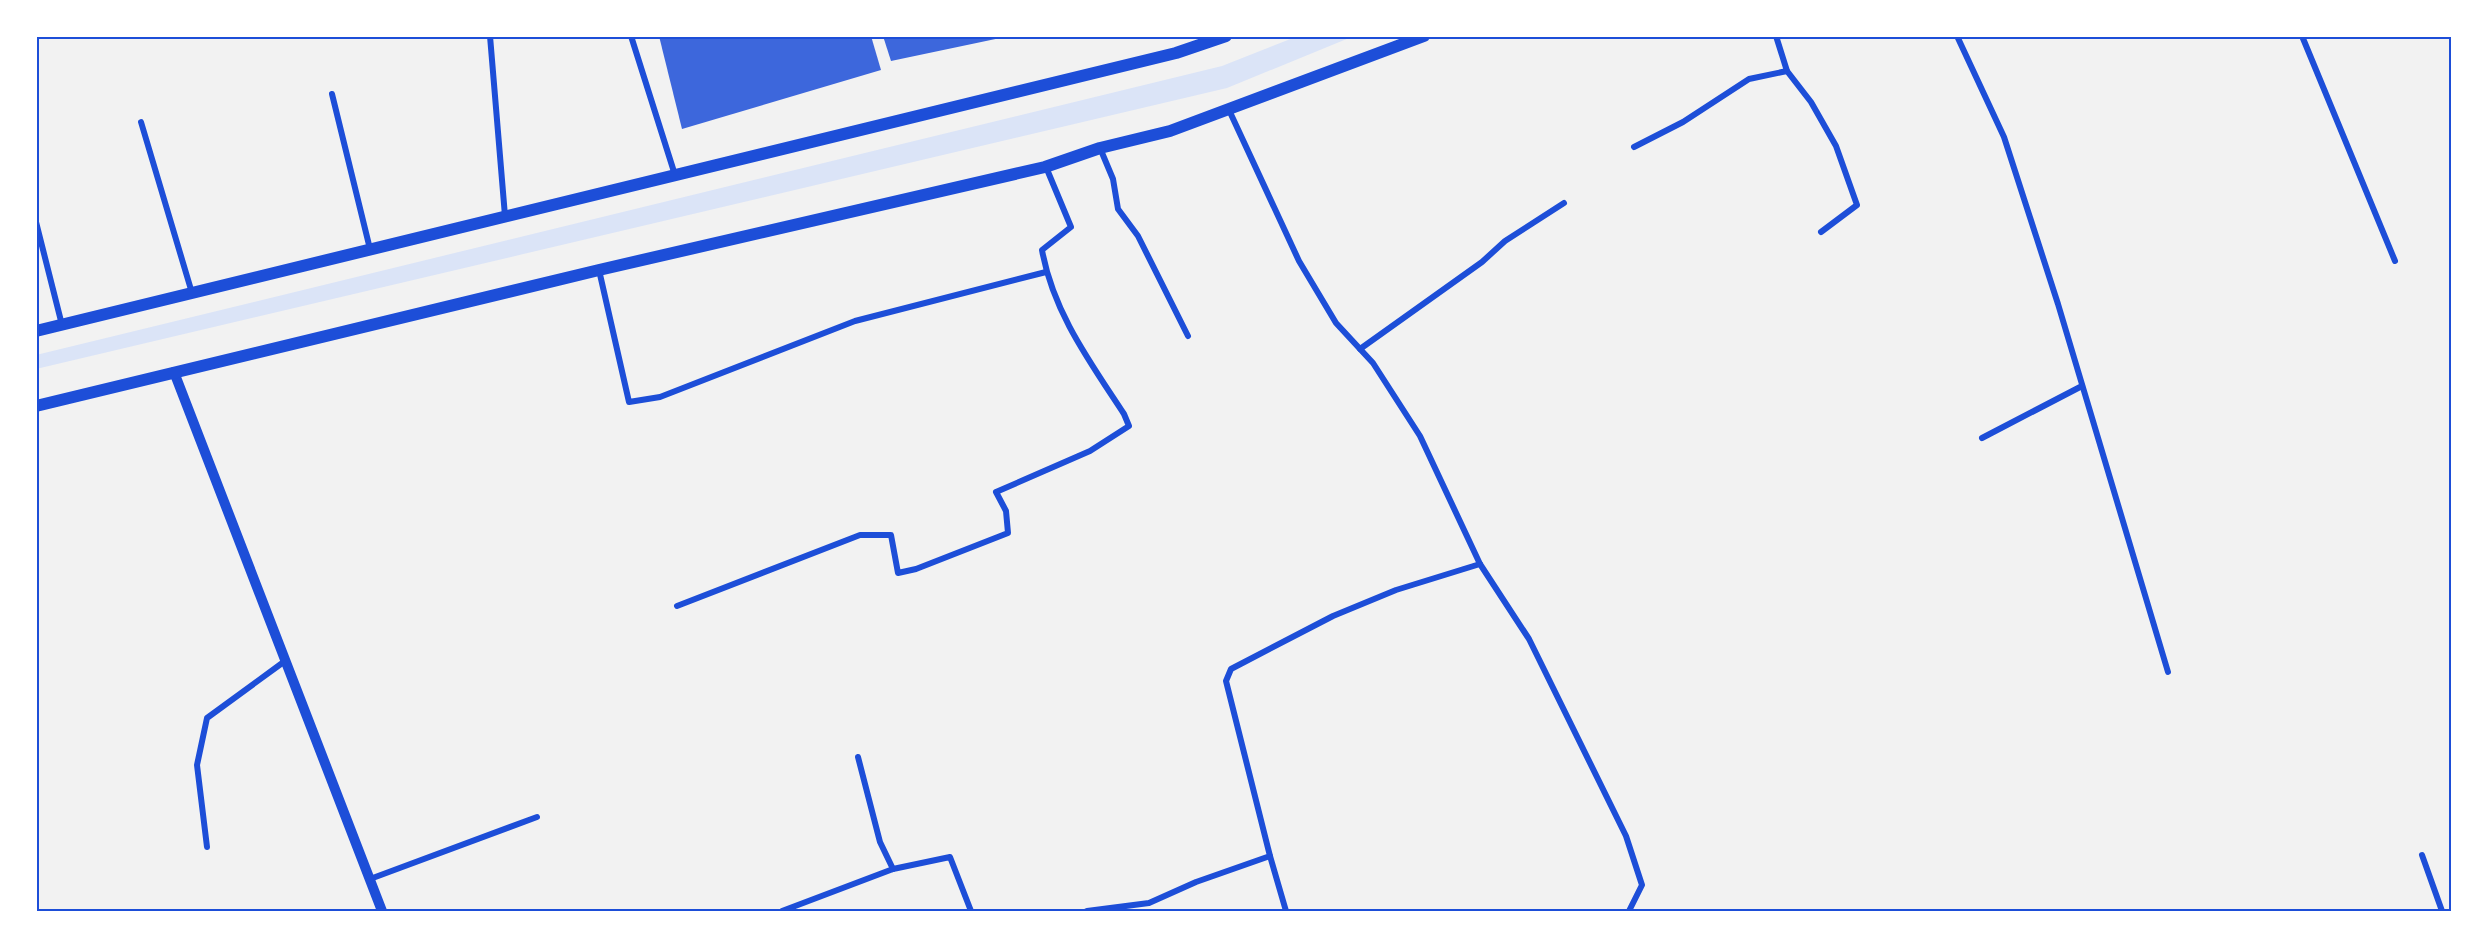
<svg xmlns="http://www.w3.org/2000/svg" width="2488" height="947" font-family="Karla,sans-serif">
	<rect width="100%" height="100%" fill="#f2f2f2"/>
	<path fill="#dbe4f7" d="M1298 36H1354L1227 88 36 369V355L1222 66Z"/>
	<g fill="#3d67dc">
		<path d="M659 36H871L881 70 682 129Z"/>
		<path d="M883 36H1005V37L891 61Z"/>
	</g>
	<g fill="none" stroke-linecap="round" stroke-linejoin="round">
		<g stroke="#1d4ed8" stroke-width="6">
			<path d="M490 36 505 216"/>
			<path d="M631 36 675 175"/>
			<path d="M1776 36 1787 71"/>
			<path d="M1957 36 2004 137 2058 304 2168 672"/>
			<path d="M2302 36 2395 261"/>
			<path d="M332 94 370 249"/>
			<path d="M1229 110 1299 261 1336 323 1373 363 1420 436 1480 564 1529 639 1626 836 1642 885 1629 911"/>
			<path d="M141 122 192 293"/>
			<path d="M1634 147 1683 122 1749 79 1787 71 1811 102 1836 146 1857 205 1821 232"/>
			<path d="M1100 148 1113 179 1118 209 1138 236 1188 336"/>
			<path d="M36 222 62 325"/>
			<path d="M599 270 629 402 660 397 855 321 1046 272"/>
			<path d="M1360 349 1482 262 1505 241 1564 203"/>
			<path d="M1982 438 2082 386"/>
			<path d="M677 606 860 535H891L898 573 916 569 1008 533 1006 511 996 492 1090 451 1129 426 1124 414C1090 362 1053 312 1042 250L1071 227 1046 167"/>
			<path d="M858 757 880 842 893 869"/>
			<path d="M207 847 197 765 207 718 285 661"/>
			<path d="M2422 855 2442 911"/>
			<path d="M1270 856 1286 911"/>
			<path d="M370 879 537 817"/>
			<path d="M782 911 893 869 950 857 971 911"/>
			<path d="M1087 911 1149 903 1196 882 1270 856 1226 681 1231 669 1333 616 1396 590 1480 564"/>
		</g>
		<path stroke="#1d4ed8" stroke-width="10" d="M174 372 382 911"/>
		<g stroke="#1d4ed8" stroke-width="12">
			<path d="M36 331 1176 53 1226 36"/>
			<path d="M36 406 599 270 1045 167 1100 148 1170 131 1424 36"/>
		</g>
	</g>
	<rect width="2488" height="947" fill="none" stroke="#ffffff" stroke-width="75"/>
	<rect x="38" y="38" width="2412" height="872" fill="none" stroke="#1d4ed8" stroke-width="2"/>
</svg>
